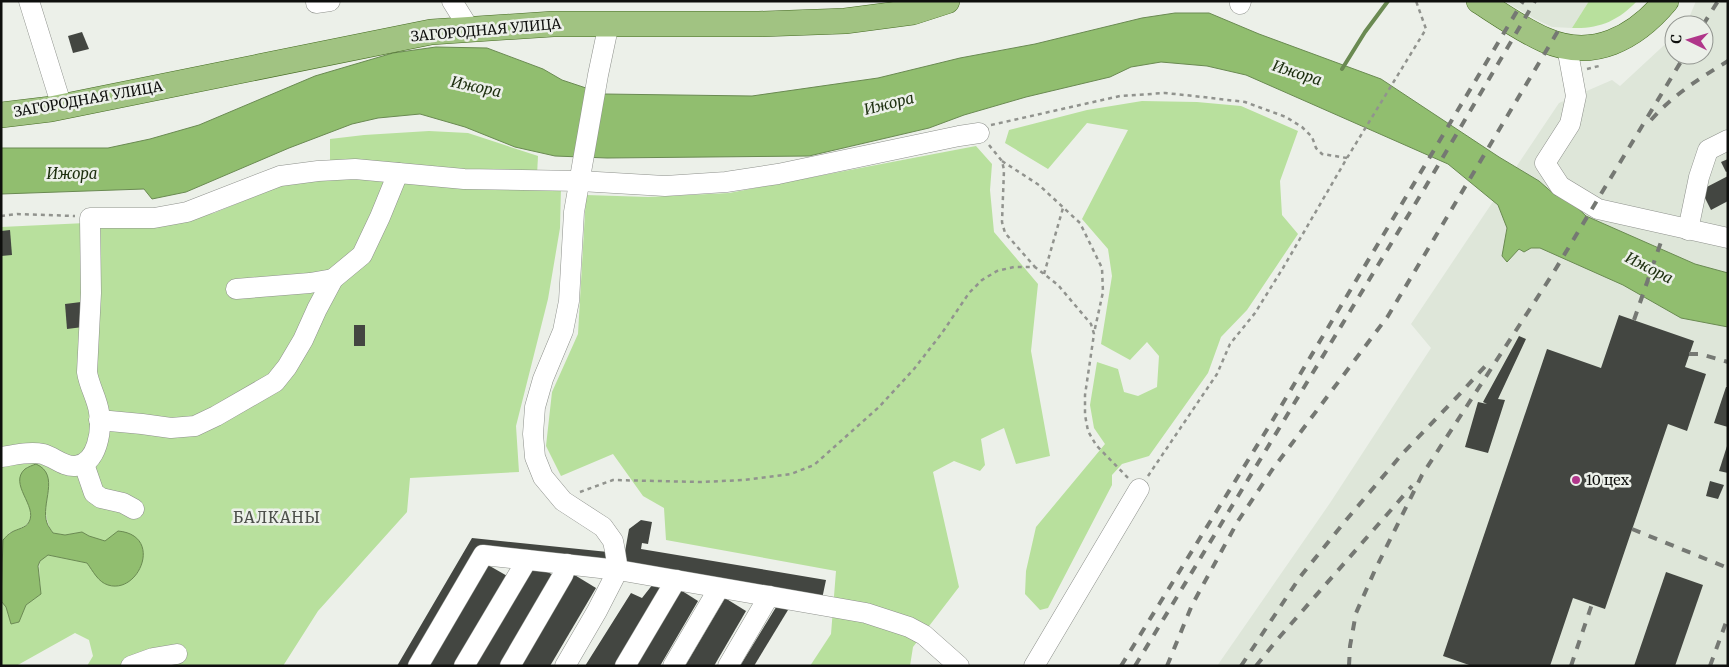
<svg xmlns="http://www.w3.org/2000/svg" width="1729" height="667" font-family="Merriweather,serif">
	<rect width="100%" height="100%" fill="#ecf0e9"/>
	<g fill="#dee6d9">
		<path d="M1504 1H1589L1572 28 1552 27 1535 19Z"/>
		<path d="M1696 1H1728V666H1217L1330 503 1431 348 1411 324 1559 103 1612 80 1620 86 1674 36V55H1704V25H1686Z"/>
	</g>
	<g fill="#b8e09d">
		<path d="M1589 1H1637C1618 21 1599 29 1572 28Z"/>
		<path d="M1142 101 1197 102 1241 106 1298 131 1280 181 1282 215 1298 234 1247 310 1221 337 1208 373 1149 456 1122 464 1112 475V485L1048 608 1040 610 1025 594 1026 571 1036 527 1105 444 1094 428 1090 405 1097 362 1118 369 1124 392 1138 396 1157 387 1159 356 1147 342 1130 360 1101 344 1112 276 1108 249 1082 219 1128 130 1087 123 1048 169 1005 143 1009 130 1087 110Z"/>
		<path d="M429 131 468 133 538 156 537 175 330 166V139L364 135Z"/>
		<path d="M976 146 992 164 990 190 994 232 1038 284 1031 351 1050 456 1016 464 1004 428 981 439 985 465 980 471 954 461 933 472 959 587 913 647 910 666H810L831 634 836 571 666 540 664 508 643 496 613 454 561 476 546 446 552 392 578 334 586 195 648 197 729 193Z"/>
		<path d="M318 176 561 187 560 228 548 299 516 426 519 472 410 478 407 512 318 611 283 666H87L93 656 89 640 75 633 16 666H1V601L6 607 11 624 19 622 26 605 41 594C41 587 37 564 41 560 43 558 46 557 48 555L87 563 99 579 108 585 118 531 106 542 89 536 82 532 65 535 53 533C44 519 45 507 48 491L21 483C23 494 37 515 27 524 23 528 15 530 9 533L3 549 1 568V227L86 223 167 224 214 213 277 187Z"/>
	</g>
	<g fill="#91be6f" stroke="#6a8a52">
		<path d="M1175 13H1209L1259 34 1381 79 1499 157 1539 181 1555 195 1568 199 1586 216 1695 264 1728 273V327L1681 318 1623 285 1540 248H1531L1524 252 1519 249 1507 262 1502 256 1507 228 1498 205 1448 164 1246 75 1207 66 1161 62 1131 67 1110 77 1026 97 964 115 929 128 809 156 607 158 555 156 515 147 465 127 420 114 378 118 352 124 289 148 186 192 152 199 144 189 1 194V148H108L150 139 199 125 315 76 393 53 436 47 487 48 543 69 562 80 604 94 752 96 878 78 960 58 1035 44 1142 18Z"/>
		<path d="M36 464C61 475 40 504 47 523 48 526 51 530 53 533L65 535 82 532 89 536 105 541 118 531C164 535 139 595 108 585 98 582 93 571 87 563L48 555 40 561 38 566 41 594 26 605 19 622 11 624 6 607 1 601 3 540C6 537 8 534 12 532 17 529 26 528 29 522 38 506 8 484 25 469 28 467 33 465 36 464Z"/>
	</g>
	<g fill="none" stroke-linecap="round" stroke-linejoin="round">
		<path stroke="#6a8a52" stroke-width="4" d="M1342 69 1365 32 1388 1"/>
	</g>
	<g fill="#434641">
		<path d="M82 32 89 49 73 53 68 36Z"/>
		<path d="M1728 159V171L1726 172 1721 162Z"/>
		<path d="M1728 176V201L1711 210 1701 190Z"/>
		<path d="M10 230 12 255 1 256V231Z"/>
		<path d="M81 302 83 327 67 329 65 304Z"/>
		<path d="M1619 315 1694 341 1685 367 1706 374 1687 431 1668 424 1605 609 1573 598 1550 666H1472L1443 656 1547 349 1601 368Z"/>
		<rect x="354" y="325" width="11" height="21"/>
		<path d="M1519 336 1526 339 1498 399 1505 400 1488 453 1465 447 1478 402 1487 404 1483 402Z"/>
		<path d="M1726 387H1728V427L1714 423Z"/>
		<path d="M1727 446H1728V473L1719 471Z"/>
		<path d="M1710 481 1724 485 1718 499 1706 496Z"/>
		<path d="M641 520 652 522 648 544 642 543 641 549 826 580 822 599 623 563 629 529Z"/>
		<path d="M472 538 608 552 607 564 479 550 413 666H397Z"/>
		<path d="M488 565 509 577 457 666H428Z"/>
		<path d="M531 571H545L556 576 503 666H474Z"/>
		<path d="M1666 572 1703 585 1675 666H1634Z"/>
		<path d="M573 574 596 588 550 666H519Z"/>
		<path d="M653 584 663 590 615 666H585L631 593 642 598Z"/>
		<path d="M679 589 698 601 660 666H633Z"/>
		<path d="M725 598 746 611 714 666H685Z"/>
		<path d="M778 604 788 610 754 666H740Z"/>
	</g>
	<g fill="none" stroke-linecap="round" stroke-linejoin="round">
		<g stroke="#8e918c" stroke-width="21">
			<g id="minor">
				<path d="M29 1 62 107"/>
				<path d="M316 1V3L330 1"/>
				<path d="M452 1 470 30"/>
				<path d="M1240 4 1241 1"/>
				<path d="M1567 47 1576 96 1570 124 1545 163 1560 186 1598 209 1728 238"/>
				<path d="M1688 230 1699 177 1708 150 1728 140"/>
				<path d="M236 289 310 283 333 279"/>
				<path d="M99 420 142 424 171 428 195 426 216 416 275 382 287 367 303 340 317 309 333 279 362 255 380 217 398 173"/>
				<path d="M1 457C15 455 30 451 43 454 54 457 64 467 75 466 98 464 102 430 99 412 97 398 89 386 87 372L91 293 90 218H154L187 212 280 176 318 171 355 169 464 179 580 181 665 186 726 182 778 174 959 136 979 133"/>
				<path d="M84 464 94 493 101 498 123 503 134 509"/>
				<path d="M131 666 153 658 177 654"/>
				<path d="M418 666 483 555 618 570 866 613 909 627 924 635 959 666"/>
				<path d="M464 666 527 560"/>
				<path d="M510 666 563 575 567 564"/>
				<path d="M565 666 597 611 618 570 615 551 613 541 603 527 563 501 543 477 535 457 533 434 535 407 543 379 563 331 569 301 574 212 598 75 609 23"/>
				<path d="M625 666 676 580"/>
				<path d="M673 666 719 588"/>
				<path d="M728 666 769 596"/>
				<path d="M1034 666 1139 489"/>
			</g>
		</g>
		<g stroke="#456a23" stroke-width="26">
			<g id="major">
				<path d="M1479 1C1501 15 1522 30 1545 40 1593 61 1635 38 1666 1"/>
				<path d="M1 115 51 109 431 32 553 24H759L845 21 913 12 947 1"/>
			</g>
		</g>
		<g stroke="#91938e" stroke-width="2.5" stroke-dasharray="4 4" stroke-linecap="butt">
			<path d="M1587 69 1599 66"/>
			<path d="M991 125 1120 96 1165 93 1194 96 1245 102 1286 117 1302 127 1312 137 1316 148 1322 154 1347 158"/>
			<path d="M989 145 1002 161 1004 170 1002 222 1005 233 1035 267"/>
			<path d="M1002 161 1039 185 1080 223 1102 268 1103 292 1094 333"/>
			<path d="M1 216 17 214 75 216"/>
			<path d="M1044 274 1063 208"/>
			<path d="M1148 476 1217 374 1230 344 1255 313 1283 268 1347 158 1426 29 1416 1"/>
			<path d="M580 492 613 480 701 482 744 480 791 474 814 465 879 407 914 369 942 333 969 293 982 280 997 271 1014 267H1035L1058 285 1091 324 1094 334 1085 395V415L1088 431 1096 445 1129 479"/>
		</g>
		<use href="#minor" stroke="#fff" stroke-width="20"/>
		<use href="#major" stroke="#a1c382" stroke-width="25"/>
		<g stroke="#757873" stroke-width="4" stroke-dasharray="9 9" stroke-linecap="butt">
			<path d="M1703 25 1718 1"/>
			<path d="M1651 120C1673 95 1700 78 1728 61"/>
			<path d="M1634 320 1661 242"/>
			<path d="M1689 354H1700L1728 362"/>
			<path d="M1632 529 1728 568"/>
			<path d="M1121 666 1271 423 1523 1"/>
			<path d="M1135 666 1426 186 1535 1"/>
			<path d="M1167 666 1192 605 1238 521 1272 470 1388 316 1561 26"/>
			<path d="M1241 666 1300 577 1347 519 1403 453 1457 397 1489 362"/>
			<path d="M1256 666 1276 641 1412 486"/>
			<path d="M1349 666 1350 646 1356 613 1375 570 1422 475 1552 275 1685 55"/>
			<path d="M1571 666 1592 604"/>
			<path d="M1710 666 1728 617"/>
		</g>
	</g>
	<circle fill="#b0368a" stroke="#ecf0e9" stroke-width="2" cx="1576" cy="480" r="5"/>
	<g text-anchor="middle" stroke-width="5" stroke-linejoin="round" paint-order="stroke">
		<g font-size="14" fill="#0e0f0d" stroke="#ecf0e9">
			<text transform="translate(486 30) rotate(-5)" y="5">ЗАГОРОДНАЯ УЛИЦА</text>
			<text transform="translate(88 99) rotate(-10)" y="5">ЗАГОРОДНАЯ УЛИЦА</text>
		</g>
		<g font-size="14" fill="#0e0f0d" stroke="#ecf0e9" text-anchor="start">
			<text x="1586" y="485">10 цех</text>
		</g>
		<g font-size="15" font-style="italic" fill="#1d2f0f" stroke="#ecf0e9">
			<text transform="translate(1297 73) rotate(18)" y="5">Ижора</text>
			<text transform="translate(476 87) rotate(12)" y="5">Ижора</text>
			<text transform="translate(889 104) rotate(-14)" y="5">Ижора</text>
			<text x="72" y="179">Ижора</text>
			<text transform="translate(1649 268) rotate(27)" y="5">Ижора</text>
		</g>
		<g font-size="15" letter-spacing="1" fill="#4b4e49" stroke="#ecf0e9">
			<text x="277" y="523">БАЛКАНЫ</text>
		</g>
	</g>
	<rect width="1729" height="667" fill="none" stroke="#0e0f0d" stroke-width="5"/>
	<g transform="translate(1689 40) rotate(275)"><circle r="24" fill="#ecf0e9" stroke="#939691"/>
	<path d="M0-4L9 19L0 12L-9 19Z" fill="#b0368a"/>
	<text y="-8" font-size="14" font-weight="bold" text-anchor="middle" fill="#0e0f0d">С</text>
	</g>
</svg>
